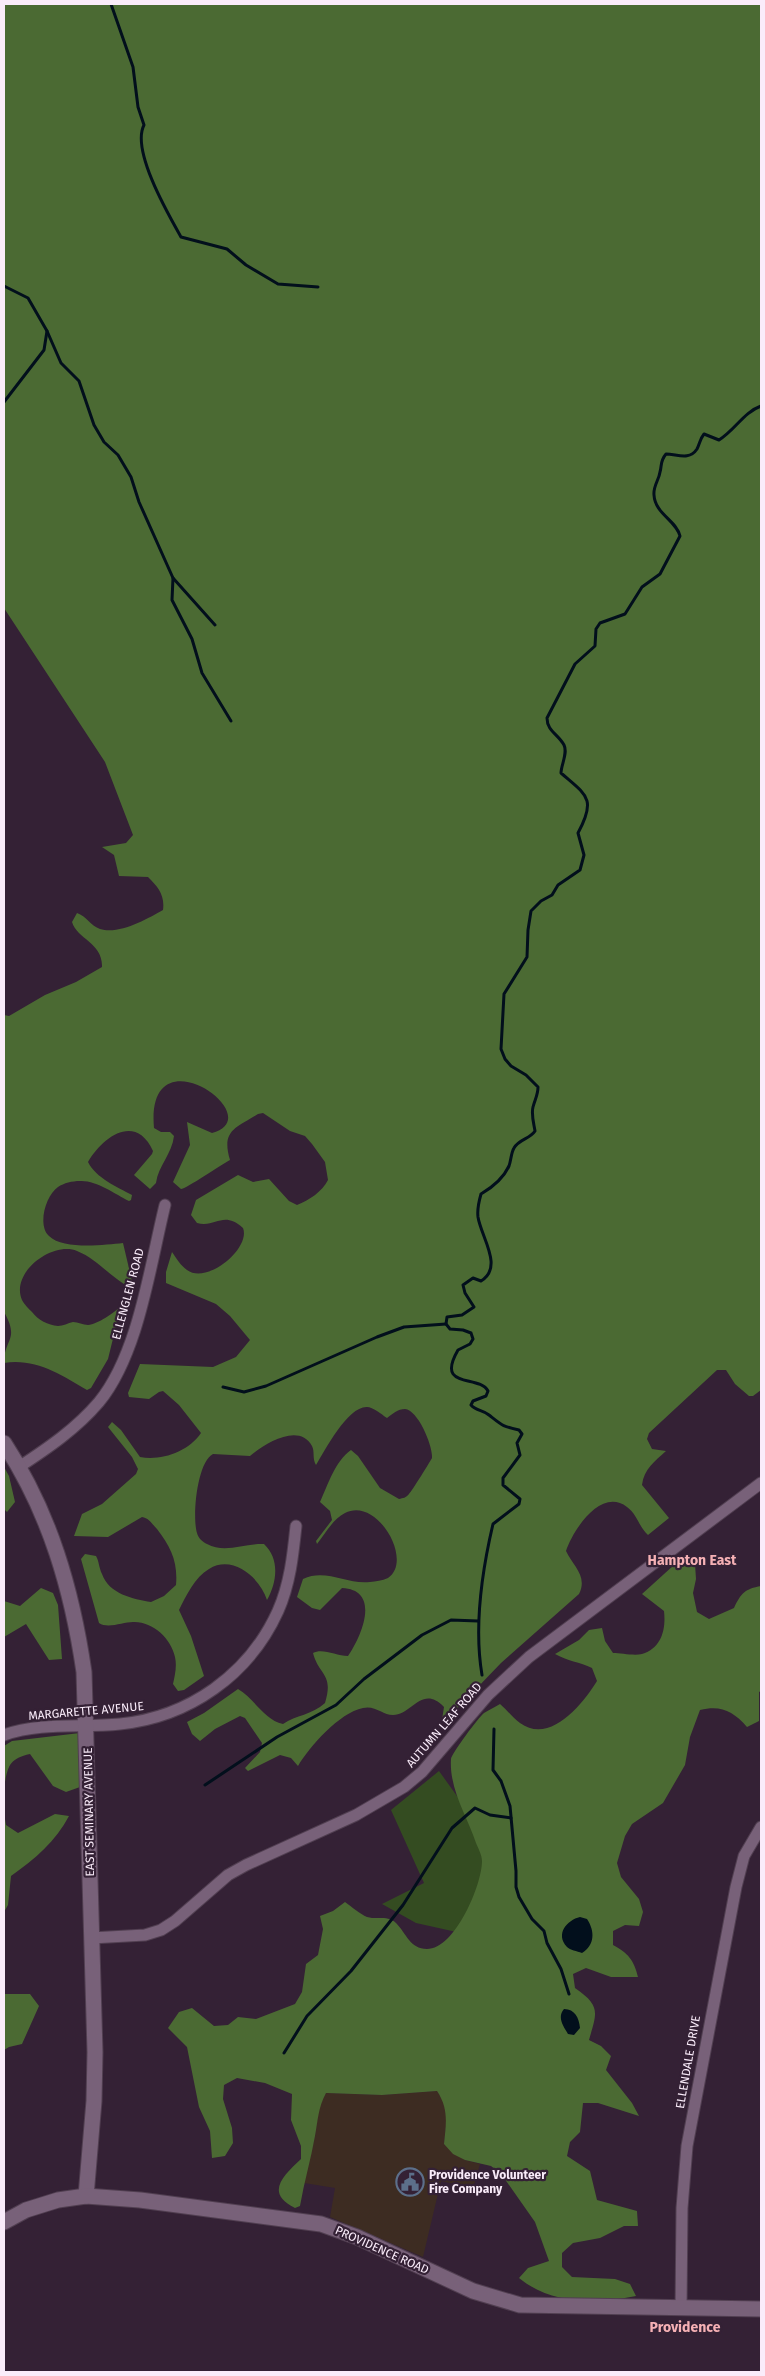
<svg xmlns="http://www.w3.org/2000/svg" width="765" height="2376" font-family="'Fira Sans',sans-serif">
	<rect width="100%" height="100%" fill="#342135"/>
	<path fill="#3d2c22" d="M437 2091 444 2102 447 2116 444 2144 465 2160 480 2164 473 2188 441 2181 423 2257 330 2217 335 2188 304 2183 315 2136 319 2106 326 2093 382 2095Z"/>
	<path fill="#344c21" d="M439 1771 495 1849 470 1935 416 1923 382 1904 424 1883 391 1810Z"/>
	<g fill="#4b6a33">
		<path d="M4 4H761V1390L753 1396H749L735 1384 726 1370H717L649 1433 647 1439 652 1449 666 1451C655 1461 644 1469 642 1485L669 1518 648 1535C639 1527 637 1514 627 1507 601 1487 573 1530 566 1551 573 1566 588 1576 579 1594L501 1663 450 1716 442 1720 444 1707C422 1684 412 1715 393 1715 383 1715 375 1705 363 1708 339 1713 310 1746 298 1766L291 1758 280 1755 248 1771 245 1768 260 1752 262 1743 245 1718 240 1716 215 1729 200 1741 192 1734 187 1722 204 1713 238 1689C254 1698 264 1720 283 1724 296 1715 312 1715 325 1703 334 1673 319 1676 313 1653 323 1648 336 1656 348 1656 361 1637 382 1590 342 1588L320 1610 312 1608 297 1597 303 1579C326 1568 347 1585 370 1582 376 1581 382 1581 388 1578 414 1561 377 1496 345 1513 333 1519 325 1534 317 1544L316 1541 332 1520 330 1511 320 1502C328 1485 335 1461 351 1450L358 1456 380 1488 399 1499C403 1498 406 1498 409 1494 412 1491 431 1460 432 1458 433 1446 418 1410 405 1409 398 1409 392 1414 387 1418 381 1414 373 1407 367 1407 348 1406 325 1450 316 1465 312 1458 315 1452 312 1446 299 1422 264 1444 250 1456L213 1454C197 1462 192 1517 197 1533 198 1538 203 1542 207 1544 225 1554 245 1543 264 1544 280 1559 277 1582 267 1600 260 1578 233 1554 209 1569 195 1577 186 1596 179 1610L191 1636 204 1676 184 1690 178 1691 173 1684C175 1675 177 1666 175 1657 171 1638 152 1621 133 1622 123 1622 108 1629 99 1623L81 1559 85 1554 96 1556C99 1561 99 1568 102 1574 109 1594 133 1599 151 1602L164 1596 176 1585C178 1562 171 1547 157 1529 152 1524 149 1518 142 1517L108 1537 74 1536 82 1514 102 1504 136 1474 138 1469 132 1457 108 1427 112 1422 121 1430 140 1457C161 1461 188 1452 201 1433L179 1405 163 1391 159 1392 149 1399 129 1397 128 1393 140 1364 213 1367 236 1357 250 1340 230 1316 216 1304 166 1283V1272L172 1252C176 1258 181 1266 187 1270 207 1285 251 1248 243 1228 223 1210 216 1228 197 1223L191 1215 196 1200 238 1175 253 1182 269 1179 289 1201 297 1205C309 1200 322 1192 328 1180L325 1162 312 1144 305 1136 290 1131 263 1113 258 1114C236 1128 221 1130 230 1160 222 1164 186 1189 181 1189L173 1182 190 1145 187 1122 212 1133C272 1117 145 1028 154 1128L161 1132H170L174 1136C172 1154 158 1166 156 1183L150 1189 134 1175 152 1154 153 1151C136 1113 103 1136 88 1162 96 1178 117 1187 132 1195L131 1200 129 1201C115 1194 96 1180 80 1181 72 1181 64 1183 58 1187 46 1195 37 1225 49 1236 63 1250 104 1245 123 1243L132 1281 129 1284H124C108 1274 95 1258 77 1251 53 1241 10 1272 22 1300 24 1304 29 1309 32 1312 38 1320 48 1325 58 1326 63 1326 68 1323 73 1322 78 1322 83 1325 88 1325 98 1324 114 1313 121 1306L108 1359 91 1388 87 1390C61 1375 36 1358 4 1363 4 1339 20 1340 4 1312V1015L9 1016 45 995 76 982 102 967C103 943 77 939 72 922L77 913C86 916 91 926 100 929 119 935 147 919 163 910 165 895 158 887 148 877L119 876 114 855 102 847 126 843 133 835 105 762 4 608Z"/>
		<path d="M4 1467 9 1476 15 1502 7 1512 4 1509Z"/>
		<path d="M685 1555 695 1564 696 1579 693 1593 697 1612 709 1619 734 1608C741 1593 745 1589 761 1586V1691L759 1692V1721L747 1727C733 1711 721 1705 700 1710L690 1737 685 1765 663 1803 632 1824 625 1836 617 1863 621 1877 639 1899 643 1912 639 1926 625 1925 613 1931V1945C628 1953 634 1960 638 1977H611L586 1968 573 1974 575 1988C601 2006 597 2012 589 2040L601 2046 611 2056 606 2070 632 2103 639 2116 598 2103H583L580 2132 570 2142 567 2156 590 2171 597 2200 637 2211 638 2226H624L600 2238 573 2243 562 2253V2267L572 2277 615 2279 630 2284 636 2296C596 2304 552 2305 519 2278L528 2268 549 2261 535 2222 502 2175 491 2166 465 2160 453 2154 444 2144C446 2124 449 2109 437 2091L382 2095 326 2093C318 2108 318 2120 315 2136 311 2159 304 2182 300 2206L295 2208C264 2193 284 2175 301 2159V2146L291 2120 292 2094 265 2083 237 2078 224 2085 223 2099 232 2128 233 2143 225 2156 212 2158 210 2131 199 2107 187 2047 168 2028 179 2012 192 2008 214 2026 228 2025 238 2017 256 2019 295 2004 302 1992 306 1964 318 1955 323 1929 320 1916 333 1911 345 1902C352 1907 360 1914 367 1917 377 1920 387 1915 396 1923 406 1933 410 1949 427 1949 455 1949 482 1885 482 1861 482 1855 478 1848 476 1843 467 1816 449 1789 451 1759 452 1753 478 1718 484 1713 489 1710 495 1707 500 1704 507 1710 513 1718 520 1723 550 1745 583 1704 597 1681L592 1668C580 1662 567 1661 555 1654L579 1640 589 1630 602 1628 605 1641 613 1653C621 1653 634 1656 642 1654 662 1648 666 1629 664 1611L642 1594Z"/>
		<path d="M41 1588 53 1593 58 1605 62 1659 49 1660 26 1624 4 1637V1601L20 1606Z"/>
		<path d="M80 1733 89 1776 80 1787 66 1792 53 1786 30 1754C8 1759 8 1767 4 1787V1746L12 1741Z"/>
		<path d="M4 1813 6 1825 18 1833 55 1814 69 1816C56 1841 35 1859 11 1876L8 1905 4 1912Z"/>
		<path d="M4 1994H30L39 2006 22 2044 9 2047 4 2050Z"/>
	</g>
	<g fill="#020f1c">
		<path d="M580 1917 587 1919C595 1931 595 1945 582 1953 577 1951 570 1950 567 1947 555 1934 567 1920 580 1917Z"/>
		<path d="M564 2009C575 2009 579 2018 580 2028L574 2035 568 2034C563 2026 557 2017 564 2009Z"/>
	</g>
	<g fill="none" stroke-linecap="round" stroke-linejoin="round">
		<g stroke="#020f1c" stroke-width="3">
			<path d="M111 4 133 67 138 107 144 125C131 150 168 214 181 237L227 249 246 265 278 284 318 287"/>
			<path d="M4 286 28 298 47 331 61 363 79 381 94 425 104 442 118 455 131 477 139 502 173 578 215 625"/>
			<path d="M4 402 44 350 47 331"/>
			<path d="M173 578 172 600 192 639 202 673 231 721"/>
			<path d="M223 1387 244 1392 266 1386 377 1337 404 1327 446 1324"/>
			<path d="M482 1675C474 1628 482 1571 493 1524L519 1504 520 1499 503 1485V1478L520 1455 517 1443 522 1434 519 1430C502 1426 503 1426 489 1415 483 1410 476 1411 471 1405L473 1401 486 1396 488 1391C479 1374 435 1390 458 1350L470 1344 473 1339 471 1333 463 1330 450 1329 446 1324 447 1317 462 1315 474 1307 465 1293 463 1285 473 1278 481 1281C504 1267 481 1237 478 1217 477 1209 479 1201 481 1194 493 1187 503 1179 509 1166 511 1161 511 1153 514 1148 519 1139 530 1139 535 1131 534 1124 531 1115 533 1107 535 1099 538 1095 538 1087L526 1075 511 1066 505 1059 501 1049 504 994 527 957 528 930 531 911 541 901 552 895 558 885 580 870 584 855 578 833C597 798 586 795 561 773 561 765 568 753 564 745 558 734 547 731 547 718L575 664 595 646 596 629 600 623 625 614 642 587 660 574 680 536C676 520 655 514 654 495 653 486 659 480 660 472 662 465 660 461 666 454 677 454 689 461 697 449 700 443 700 439 704 434L719 440C735 430 744 412 761 406"/>
			<path d="M494 1729 493 1770 501 1781 510 1806 516 1871V1887L519 1897 532 1919 544 1931 547 1943 561 1969 569 1994"/>
			<path d="M205 1785 277 1737 336 1705 364 1679 422 1635 451 1620 478 1621"/>
			<path d="M284 2053 307 2016 351 1971 403 1905 452 1828 475 1808 490 1815 511 1818"/>
		</g>
		<g stroke="#513f51" stroke-width="13">
			<g id="street">
				<path d="M19 1467C48 1448 76 1429 99 1402 139 1353 150 1265 165 1205"/>
				<path d="M4 1735C41 1722 81 1728 120 1724 189 1717 249 1675 278 1611 290 1584 293 1555 296 1526"/>
				<path d="M91 1938 145 1935 161 1930 175 1921 228 1875 246 1865 356 1815 404 1787 422 1772 488 1695 529 1657 761 1483"/>
				<path d="M681 2309 682 2208 687 2146 736 1887 744 1856 761 1827"/>
			</g>
		</g>
		<g stroke="#513f51" stroke-width="17">
			<g id="secondary">
				<path d="M4 1443C50 1513 72 1590 84 1672L95 2052 94 2101 86 2196"/>
				<path d="M4 2222 26 2210 58 2200 86 2196 140 2200 321 2224 357 2237 473 2291 520 2305 761 2309"/>
			</g>
		</g>
		<use href="#street" stroke="#786179" stroke-width="11"/>
		<use href="#secondary" stroke="#786179" stroke-width="15"/>
	</g>
	<defs>
		<g id="civic-ring" transform="scale(1.4375)"><circle r="9.5" fill="#342135" stroke="#5c6f8a" stroke-width="1.5"/><path d="M-.6-6.5H3V-4.5H.6V-3L4-1V1h2V6H-6V1h2V-1L-.6-3ZM-1.2 2.5V6h2.4V2.5Z" fill="#5c6f8a"/></g>
	</defs>
	<g fill-rule="evenodd">
		<use href="#civic-ring" x="410" y="2182"/>
	</g>
	<g text-anchor="middle" stroke-width="4.5" stroke-linejoin="round" paint-order="stroke">
		<g font-size="12" fill="#faecfa" stroke="#342135">
			<text transform="translate(128 1294) rotate(-75)" y="4">ELLENGLEN ROAD</text>
			<text transform="translate(86 1711) rotate(-5)" y="4">MARGARETTE AVENUE</text>
			<text transform="translate(444 1725) rotate(-49)" y="4">AUTUMN LEAF ROAD</text>
			<text transform="translate(89 1812) rotate(-91)" y="4">EAST SEMINARY AVENUE</text>
			<text transform="translate(688 2062) rotate(-80)" y="4">ELLENDALE DRIVE</text>
			<text transform="translate(382 2250) rotate(24)" y="4">PROVIDENCE ROAD</text>
		</g>
		<g font-size="12" font-weight="bold" fill="#faecfa" stroke="#342135" text-anchor="start">
			<text x="429" y="2179">Providence Volunteer<tspan x="429" dy="14">Fire Company</tspan></text>
		</g>
		<g font-size="14" font-weight="bold" fill="#f6b1b5" stroke="#342135">
			<text x="692" y="1565">Hampton East</text>
			<text x="685" y="2332">Providence</text>
		</g>
	</g>
	<rect width="765" height="2376" fill="none" stroke="#faecfa" stroke-width="10"/>
</svg>
